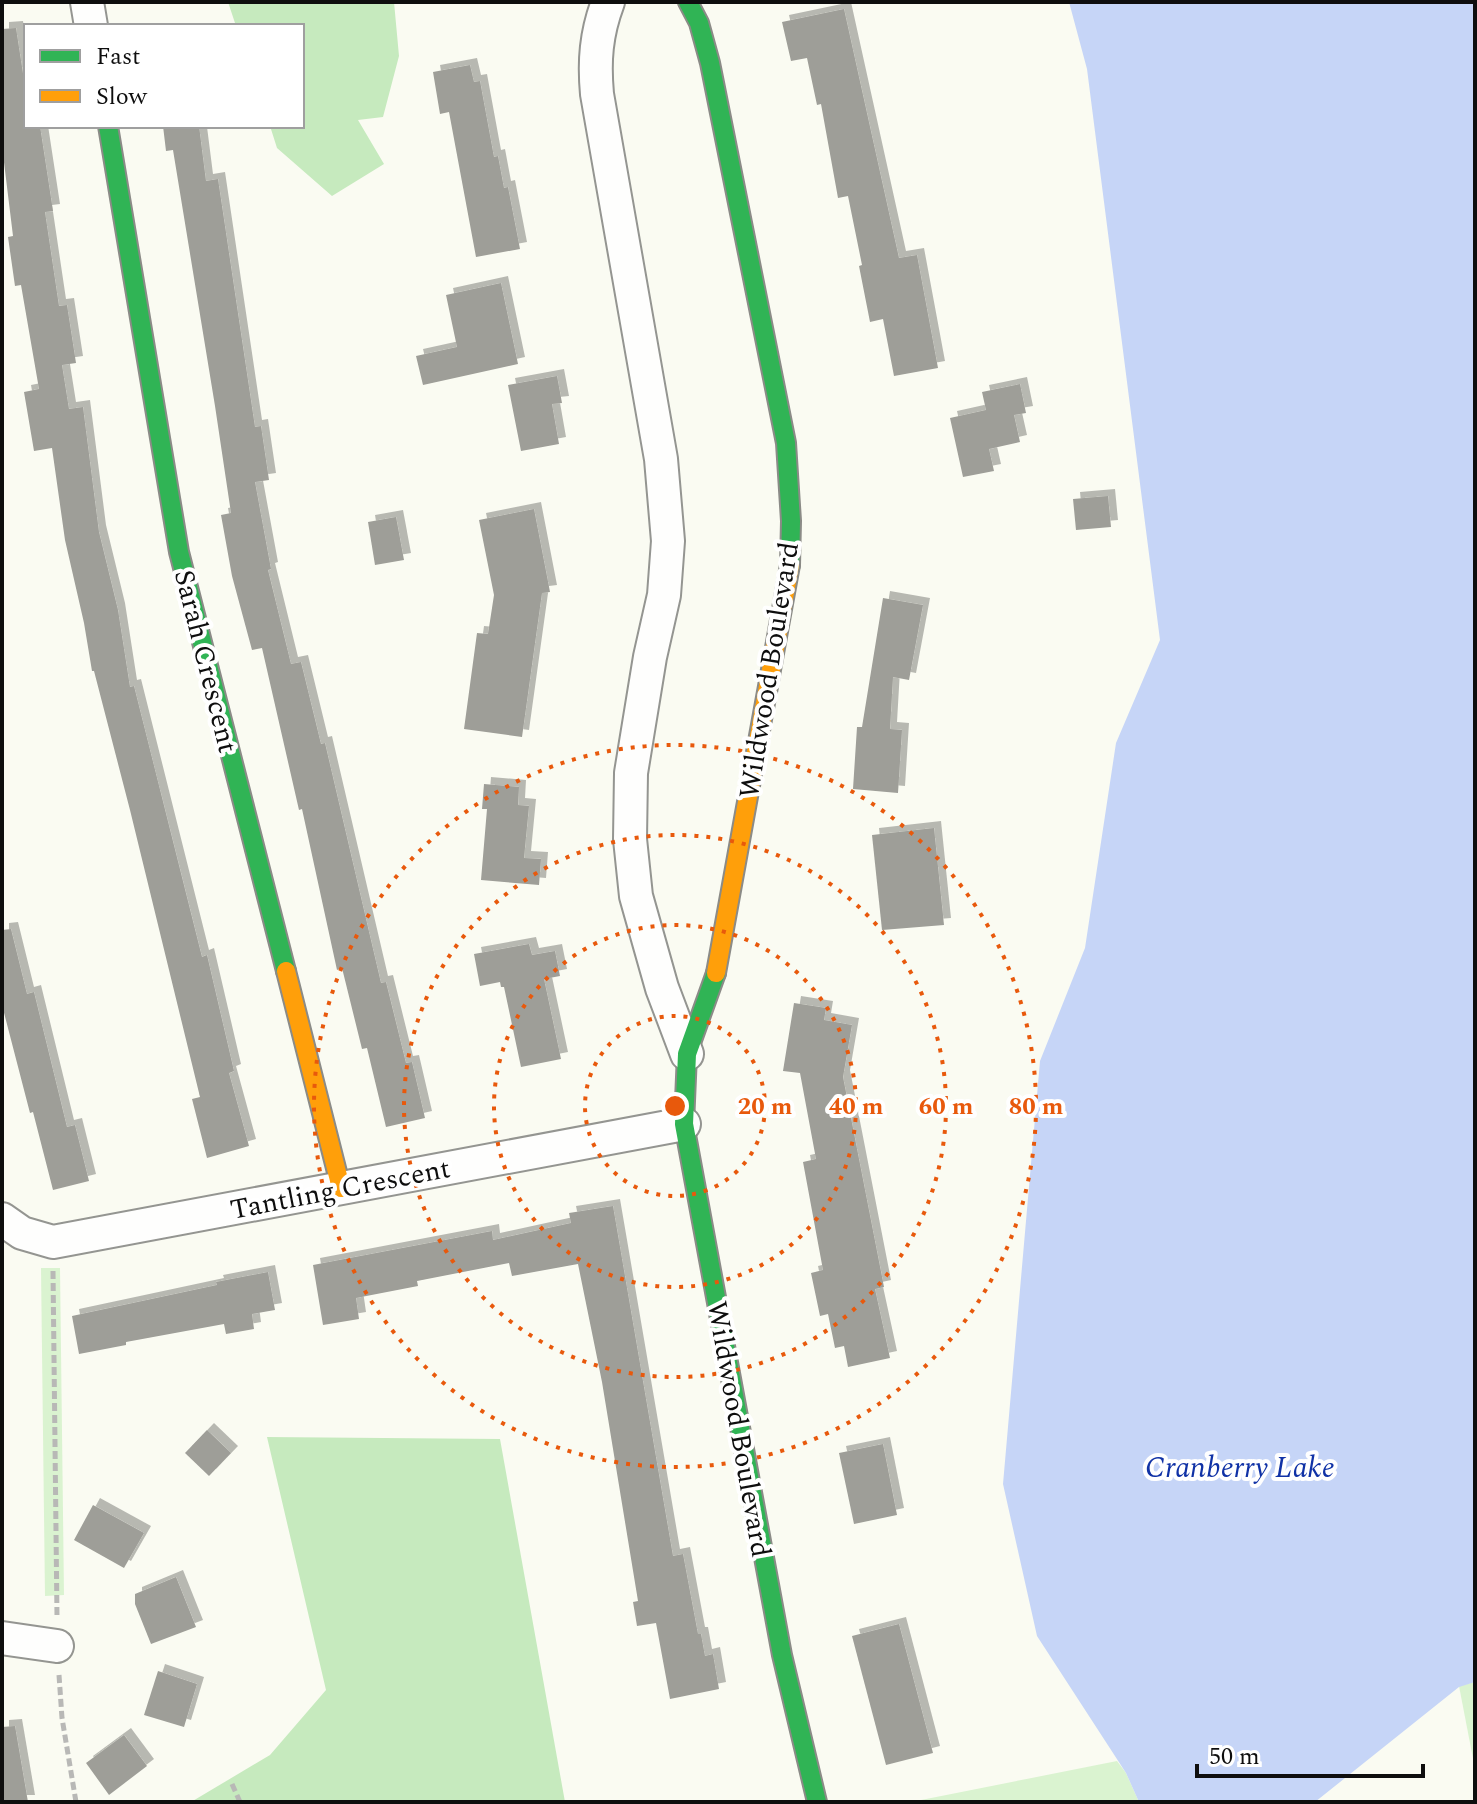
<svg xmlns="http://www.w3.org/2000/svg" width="1477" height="1804" font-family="Spectral,serif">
	<defs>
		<filter id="shadow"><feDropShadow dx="7" dy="-7" stdDeviation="0" flood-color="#0004"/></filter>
	</defs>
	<rect width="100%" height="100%" fill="#fafbf2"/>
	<g fill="#daf3d0">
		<path d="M41 1268H60L64 1595 45 1596Z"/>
		<path d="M1475 1682V1769L1459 1686Z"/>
		<path d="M1117 1761 1126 1773 1139 1802H911Z"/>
	</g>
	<g fill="#c6eabe">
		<path d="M228 2H394L399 56 383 117 358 120 384 164 332 196 277 148 270 126H302V26H236Z"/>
		<path d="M267 1437 500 1439 565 1802H191L270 1755 326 1690Z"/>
	</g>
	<path fill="#c6d5f7" d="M1069 2H1475V1682L1459 1687 1315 1802H1139L1126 1773 1037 1636 1003 1484 1040 1061 1085 948 1116 743 1160 640 1087 69Z"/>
	<g fill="#9e9e98" filter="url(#shadow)">
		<path d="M844 9 899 258 917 255 938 368 894 376 883 319 870 322 859 266 862 265 848 196 838 198 821 104 817 105 807 58 791 61 782 22Z"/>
		<path d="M16 28 26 93V126H40L53 211 45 212 59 306 67 305 76 363 62 365 69 409 83 407 99 532 118 610 130 687 134 686 202 957 207 955 234 1071 229 1073 249 1146 207 1158 192 1099 200 1097 130 810 94 671H92L84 623 65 540 52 448 34 451 24 392 39 389 21 285 15 286 8 237 13 236 2 146V29Z"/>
		<path d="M470 65 474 82 480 81 494 157 498 156 504 188 508 187 520 249 476 257 449 112 440 114 433 72Z"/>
		<path d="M163 126H199L206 181 218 179 255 427 261 426 269 480 255 482 271 569 268 570 291 664 301 662 321 744 325 743 381 983 386 982 406 1063 412 1062 425 1118 386 1127 367 1048 362 1049 342 968 337 970 302 809 299 810 262 648 252 650 232 576 221 515 231 513 215 406 173 150 166 151Z"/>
		<path d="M501 283 518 364 423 385 416 356 457 347 446 295Z"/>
		<path d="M557 376 562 403 552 404 559 444 521 451 508 385Z"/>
		<path d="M1020 384 1026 413 1014 415 1020 442 989 449 994 471 963 477 950 418 986 410 982 392Z"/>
		<path d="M1108 496 1111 527 1076 530 1073 499Z"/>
		<path d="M534 509 550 592 542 593 522 737 464 729 477 633 488 634 494 595 479 520Z"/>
		<path d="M396 517 404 560 375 565 368 522Z"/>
		<path d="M883 598 923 605 909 680 893 677 890 729 902 730 898 793 853 789 857 727H862Z"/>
		<path d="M484 784 519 787 518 805 529 806 524 858 541 859 539 885 481 880 487 809H482Z"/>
		<path d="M934 828 944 925 882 930 872 835Z"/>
		<path d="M11 929 27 994 34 992 67 1127 75 1125 89 1181 53 1190 33 1112 30 1113 2 1005V930Z"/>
		<path d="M529 944 532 955 555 951 560 976 544 979 561 1059 521 1067 504 987H501L500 982 480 986 474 954Z"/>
		<path d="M794 1003 826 1008 824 1020 852 1025 843 1077 884 1287 875 1289 890 1358 848 1367 844 1346 835 1348 828 1314 820 1316 811 1273 823 1270 803 1162 816 1159 800 1073 783 1071Z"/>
		<path d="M613 1206 673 1556 683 1554 698 1634H701L705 1656 713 1654 719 1689 670 1699 656 1623 637 1626 633 1602 638 1601 602 1382 578 1264 512 1276 509 1263 417 1281 418 1286 356 1298 359 1319 323 1325 313 1265 492 1231 493 1240 571 1223 569 1213Z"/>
		<path d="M268 1272 275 1310 252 1314 254 1329 226 1334 224 1324 126 1342V1345L79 1354 72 1316 217 1285 216 1282Z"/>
		<path d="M207 1430 231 1453 209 1476 185 1453Z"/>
		<path d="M883 1444 897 1515 854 1524 839 1453Z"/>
		<path d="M93 1505 144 1533 124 1568 74 1540Z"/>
		<path d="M176 1577 196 1627 151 1644 135 1604V1594Z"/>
		<path d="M899 1624 933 1753 886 1765 852 1636Z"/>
		<path d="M158 1671 197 1684 184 1727 144 1715Z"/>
		<path d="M15 1726 28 1802H2V1727Z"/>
		<path d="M124 1735 147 1766 109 1795 86 1763Z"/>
	</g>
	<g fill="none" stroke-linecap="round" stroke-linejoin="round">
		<g stroke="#949591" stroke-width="36">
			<g id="street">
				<path d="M87 2 91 26"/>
				<path d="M608 2C596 34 594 61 597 94L661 459 668 541 664 595 650 657 631 773 630 839 636 896 662 988 687 1054"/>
				<path d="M2 1219 22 1233 53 1242 684 1124"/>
				<path d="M2 1638 57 1646"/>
			</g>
		</g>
		<g stroke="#8b8b87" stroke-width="22">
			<g id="fast">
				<path d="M688 2 699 23 710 63 786 443 791 521 790 565"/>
				<path d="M108 126 179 552 286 971"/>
				<path d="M716 973 687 1054 684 1124 782 1655 817 1802"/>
			</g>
		</g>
		<g stroke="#8b8b87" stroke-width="22">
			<g id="slow">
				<path d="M286 971 341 1188"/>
				<path d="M716 973 790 565"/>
			</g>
		</g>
		<g stroke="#b8b8b6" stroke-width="5" stroke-dasharray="8 4" stroke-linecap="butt">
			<path d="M53 1271 57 1617"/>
			<path d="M59 1675 62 1718 76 1802"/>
			<path d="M232 1784 240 1802"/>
		</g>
		<use href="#street" stroke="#fefefd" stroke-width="32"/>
		<use href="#fast" stroke="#30b455" stroke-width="18"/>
		<use href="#slow" stroke="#ff9f0a" stroke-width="18"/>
	</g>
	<g fill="none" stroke="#e8590c" stroke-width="4" stroke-dasharray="4 8">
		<circle cx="675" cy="1106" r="90"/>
		<circle cx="675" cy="1106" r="181"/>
		<circle cx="675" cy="1106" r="271"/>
		<circle cx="675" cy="1106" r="361"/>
	</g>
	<g text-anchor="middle" stroke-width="8" stroke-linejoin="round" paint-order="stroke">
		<g font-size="28" fill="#0e0e0e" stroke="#fff">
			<text transform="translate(207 661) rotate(76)" y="10">Sarah Crescent</text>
			<text transform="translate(768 670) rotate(-81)" y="10">Wildwood Boulevard</text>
			<text transform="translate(340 1188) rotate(-11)" y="10">Tantling Crescent</text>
			<text transform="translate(740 1429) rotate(80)" y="10">Wildwood Boulevard</text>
		</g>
		<g font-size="30" font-style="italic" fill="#1032a6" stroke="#fff">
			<text x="1240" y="1477">Cranberry Lake</text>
		</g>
	</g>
	<circle cx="675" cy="1106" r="12" fill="#e8590c" stroke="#fff" stroke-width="4"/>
	<g font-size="24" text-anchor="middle" font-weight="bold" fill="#e8590c" stroke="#fff" stroke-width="8" stroke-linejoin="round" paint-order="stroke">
		<text x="765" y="1114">20 m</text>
		<text x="856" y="1114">40 m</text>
		<text x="946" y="1114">60 m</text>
		<text x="1036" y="1114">80 m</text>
	</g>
	<rect width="1477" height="1804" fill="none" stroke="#0e0e0e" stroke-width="8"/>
	<rect x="24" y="24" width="280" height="104" fill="#ffffff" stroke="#9f9f9f" stroke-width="2"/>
	<rect x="40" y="50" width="40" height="12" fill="#30b455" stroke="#9f9f9f" stroke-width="2"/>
	<text x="96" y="64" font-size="24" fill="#0e0e0e">Fast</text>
	<rect x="40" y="90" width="40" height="12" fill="#ff9f0a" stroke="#9f9f9f" stroke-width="2"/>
	<text x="96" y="104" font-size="24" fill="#0e0e0e">Slow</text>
	<path d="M1197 1764v12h226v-12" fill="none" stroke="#0e0e0e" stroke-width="4"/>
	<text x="1209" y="1764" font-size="24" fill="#0e0e0e" stroke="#ffffff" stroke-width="6" paint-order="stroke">50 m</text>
</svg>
